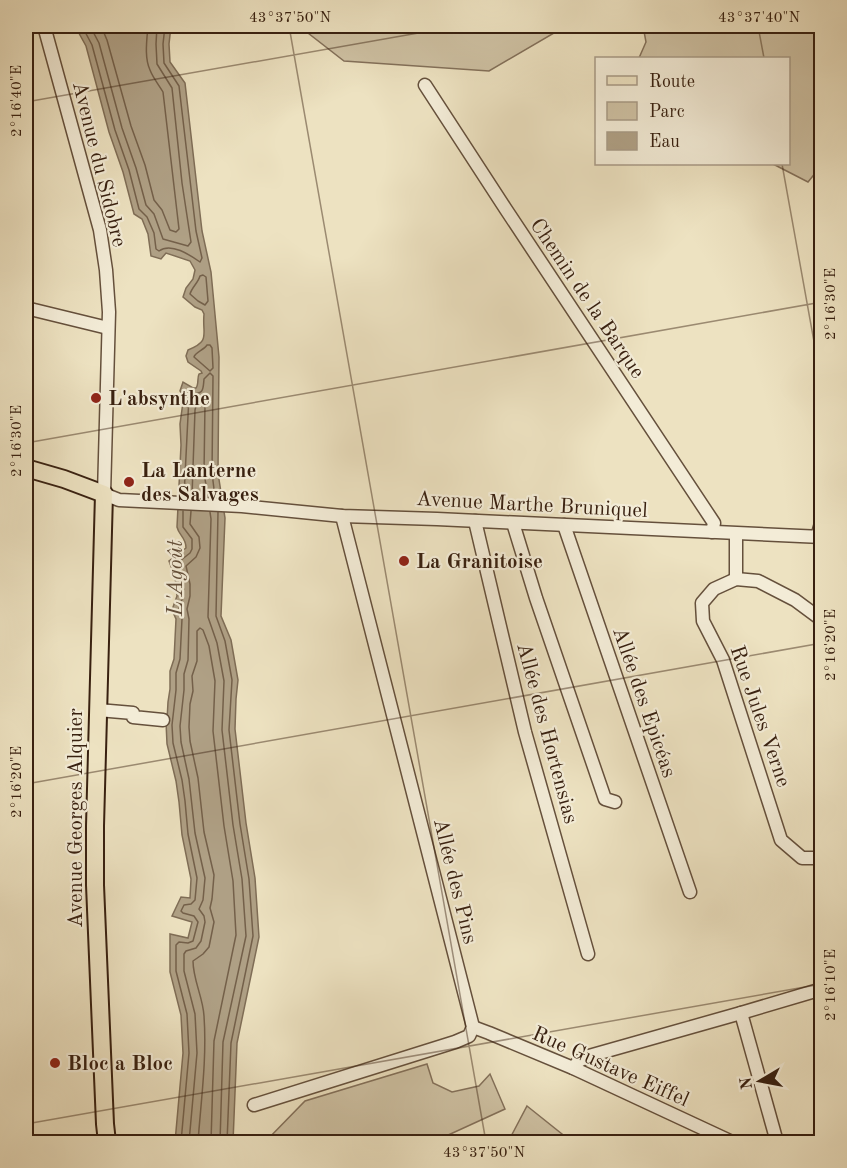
<svg xmlns="http://www.w3.org/2000/svg" width="847" height="1168" font-family="'Old Standard TT',serif">
	<rect width="100%" height="100%" fill="#ede2c1"/>
	<filter id="stains"><feTurbulence type="fractalNoise" baseFrequency=".00333" numOctaves="4"/><feColorMatrix values="0 0 0 0 .2 0 0 0 0 .09 0 0 0 0 .02 0 0 0 .5 -.17"/></filter>
	<radialGradient id="worn" r=".72"><stop offset=".6" stop-color="#630" stop-opacity="0"/><stop offset="1" stop-color="#630" stop-opacity=".3"/></radialGradient>
	<g fill="#cec1a3" stroke="#83705a" stroke-width="1.5">
		<path d="M299 26H566L489 71 344 61Z"/>
		<path d="M643 26H821V166L808 182 773 164H788V58H639L646 42Z"/>
		<path d="M427 1064 433 1083 452 1092 479 1086 490 1074 505 1109 433 1142H265L305 1101Z"/>
		<path d="M527 1106 572 1142H508Z"/>
	</g>
	<path fill="#afa085" stroke="#7f6d56" stroke-width="1.5" d="M75 26H171L169 44 170 62 185 83 202 231 211 272 219 357 218 473 225 518 221 616 231 640 238 680 236 699 235 729 246 823 255 878 259 937 237 1043 233 1142H175L183 1053 181 1015 170 972V934L188 938 192 922 172 916 181 897 190 898 191 879 182 835 179 802 176 781 167 744 166 722 167 720 168 702 170 689V671L174 659 176 619 172 610 177 596 175 577 169 561 186 548C186 537 179 536 177 527L181 445 180 424 183 402 182 394 180 391 183 382 193 388H196C199 384 197 378 199 374L202 373 201 371 188 362 186 356 188 350C211 341 202 335 204 314L202 310 195 307 183 297 186 288 193 279 195 270 190 261 166 253 161 259 151 256 148 234 142 219 134 214 123 172 109 132 86 46Z"/>
	<g fill="none" stroke-linecap="round" stroke-linejoin="round">
		<g stroke="#74604a" stroke-width="1.5">
			<path d="M82 26 92 45 115 130 129 170 139 209 147 217 154 233 156 249 159 251C171 242 190 255 200 262L202 258 196 231 179 86 164 63 163 44 165 26"/>
			<path d="M90 26 99 43 122 128 136 168 146 205 154 214 163 239 188 246 191 242 182 183 172 88 157 64 156 44 157 26"/>
			<path d="M101 26 107 40 131 126 145 165 154 200 162 210 170 230 176 232 179 229 163 92C159 85 153 78 150 70 144 57 147 39 148 26"/>
			<path d="M203 275 206 277 208 301 205 305 198 301 190 294C192 287 198 283 200 276Z"/>
			<path d="M207 345H210L212 348 213 368 210 371 194 357C195 352 204 350 207 345Z"/>
			<path d="M184 496 189 396 191 394C204 394 203 390 204 379L210 373 213 376 212 473 215 497"/>
			<path d="M192 496 195 410 197 402 202 400 205 403 204 473 208 497"/>
			<path d="M210 512 211 519 208 617 217 643 224 681 222 730 233 825 242 879 246 936 223 1042 220 1142"/>
			<path d="M218 512 216 616 225 641 232 680 229 730 240 824 249 879 253 936 231 1043 227 1142"/>
			<path d="M181 1142 189 1053 187 1014 176 971V945L179 942 188 943 193 941 198 922 194 916 183 913 181 911 184 905 191 904 195 900 197 878 188 834 185 801 182 780 173 743 172 725 176 690V673L180 659 182 619 179 609 183 596 181 576 176 564 190 553 192 549V539L183 527V511"/>
			<path d="M189 1142 197 1053 195 1014 184 971V954L186 951 196 948 201 941 205 922 204 916 199 909 203 900 205 878 195 833 189 779 181 742 180 726 184 690V674L188 660 189 619 187 609 190 596V584L186 566 196 557 200 548 199 537 190 524 191 511"/>
			<path d="M198 1142C201 1100 207 1059 204 1016 203 997 193 980 193 961L203 954 209 947 214 922 210 908 212 899 214 875 204 832 198 778 190 741 189 727 190 704 193 691 192 676 197 661V631L200 628 203 630 209 646 215 681 213 731 224 826 233 881 236 935 214 1041 211 1142"/>
		</g>
		<g stroke="#65503c" stroke-width="15">
			<g id="minor">
				<path d="M44 26 100 230 106 270 109 312 104 494 119 500 242 506 342 516 437 519 822 537"/>
				<path d="M425 85 505 208 714 523 712 532"/>
				<path d="M26 308 108 328"/>
				<path d="M475 521 525 732 588 954"/>
				<path d="M513 523 536 598 605 799 615 802"/>
				<path d="M564 525 690 892"/>
				<path d="M736 534V579"/>
				<path d="M817 537 822 520"/>
				<path d="M822 620 795 600 758 581 736 579 714 589 702 603 703 621 723 660 781 840 802 858H822"/>
				<path d="M98 710 133 713V717L163 720"/>
				<path d="M741 1013 777 1142"/>
				<path d="M473 1027 489 1033 573 1068 732 1142"/>
				<path d="M573 1068 579 1061 589 1056 741 1013 822 989"/>
				<path d="M254 1105 455 1042 469 1036 473 1027 342 516"/>
			</g>
		</g>
		<g stroke="#382010" stroke-width="20">
			<path id="major" d="M26 468 64 479 104 494 95 826V885L105 1124 107 1142"/>
		</g>
		<use href="#minor" stroke="#f3ecd7" stroke-width="12"/>
		<use href="#major" stroke="#ede2c1" stroke-width="16"/>
	</g>
	<path fill="none" stroke="#382010" stroke-width="1.5" stroke-opacity="0.45" d="M289 26 486 1142M758 26 764 58M26 102 458 26M782 164 822 386M26 443 822 302M26 784 822 643M26 1124 822 984"/>
	<g fill="#8f2418" stroke="#f3ecd7" stroke-width="2">
		<circle cx="96" cy="398" r="6"/>
		<circle cx="129" cy="482" r="6"/>
		<circle cx="404" cy="561" r="6"/>
		<circle cx="55" cy="1063" r="6"/>
	</g>
	<g text-anchor="middle" stroke-width="4.5" stroke-linejoin="round" paint-order="stroke">
		<g font-size="21" fill="#382010" stroke="#f3ecd7">
			<text transform="translate(100 164) rotate(76)" y="7">Avenue du Sidobre</text>
			<text transform="translate(588 298) rotate(56)" y="7">Chemin de la Barque</text>
			<text transform="translate(532 504) rotate(3)" y="7">Avenue Marthe Bruniquel</text>
			<text transform="translate(645 702) rotate(71)" y="7">Allée des Epicéas</text>
			<text transform="translate(761 716) rotate(71)" y="7">Rue Jules Verne</text>
			<text transform="translate(548 733) rotate(75)" y="7">Allée des Hortensias</text>
			<text transform="translate(75 818) rotate(-90)" y="7">Avenue Georges Alquier</text>
			<text transform="translate(456 881) rotate(76)" y="7">Allée des Pins</text>
			<text transform="translate(611 1066) rotate(24)" y="7">Rue Gustave Eiffel</text>
		</g>
		<g font-size="21" font-weight="bold" fill="#382010" stroke="#f3ecd7" text-anchor="start">
			<text x="108" y="405">L'absynthe</text>
			<text x="141" y="477">La Lanterne<tspan x="141" dy="24">des Salvages</tspan></text>
			<text x="416" y="568">La Granitoise</text>
			<text x="67" y="1070">Bloc a Bloc</text>
		</g>
		<g font-size="22" font-style="italic" fill="#624d39" stroke="#f3ecd7">
			<text transform="translate(174 578) rotate(-90)" y="8">L'Agoût</text>
		</g>
	</g>
	<rect width="847" height="1168" fill="none" stroke="#ede2c1" stroke-width="66"/>
	<rect x="595" y="57" width="195" height="108" fill="#f3ecd7" stroke="#a89a87" stroke-width="1.5"/>
	<rect x="607" y="76" width="30" height="9" fill="#ede2c1" stroke="#a89a87" stroke-width="1.5"/>
	<text x="649" y="87" font-size="18" fill="#382010">Route</text>
	<rect x="607" y="102" width="30" height="18" fill="#cec1a3" stroke="#a89a87" stroke-width="1.5"/>
	<text x="649" y="117" font-size="18" fill="#382010">Parc</text>
	<rect x="607" y="132" width="30" height="18" fill="#afa085" stroke="#a89a87" stroke-width="1.5"/>
	<text x="649" y="147" font-size="18" fill="#382010">Eau</text>
	<g transform="translate(760 1081) rotate(260)" stroke="#f3ecd7" stroke-width="4.5" paint-order="stroke">
	<path d="M0-4.5L10 22L0 15L-10 22Z" fill="#382010"/>
	<text y="-9" font-size="16" font-weight="bold" text-anchor="middle" fill="#382010">N</text>
	</g>
	<rect x="33" y="33" width="781" height="1102" fill="none" stroke="#382010" stroke-width="2"/>
	<g font-size="15" text-anchor="middle" fill="#382010">
		<text x="290" y="22">43°37'50"N</text>
		<text x="759" y="22">43°37'40"N</text>
		<text transform="translate(16 101) rotate(-90)" y="5">2°16'40"E</text>
		<text transform="translate(830 304) rotate(-90)" y="5">2°16'30"E</text>
		<text transform="translate(16 441) rotate(-90)" y="5">2°16'30"E</text>
		<text transform="translate(830 645) rotate(-90)" y="5">2°16'20"E</text>
		<text transform="translate(16 782) rotate(-90)" y="5">2°16'20"E</text>
		<text transform="translate(830 985) rotate(-90)" y="5">2°16'10"E</text>
		<text x="484" y="1157">43°37'50"N</text>
	</g>
	<rect width="100%" height="100%" filter="url(#stains)"/>
	<rect width="100%" height="100%" fill="url(#worn)"/>
</svg>
